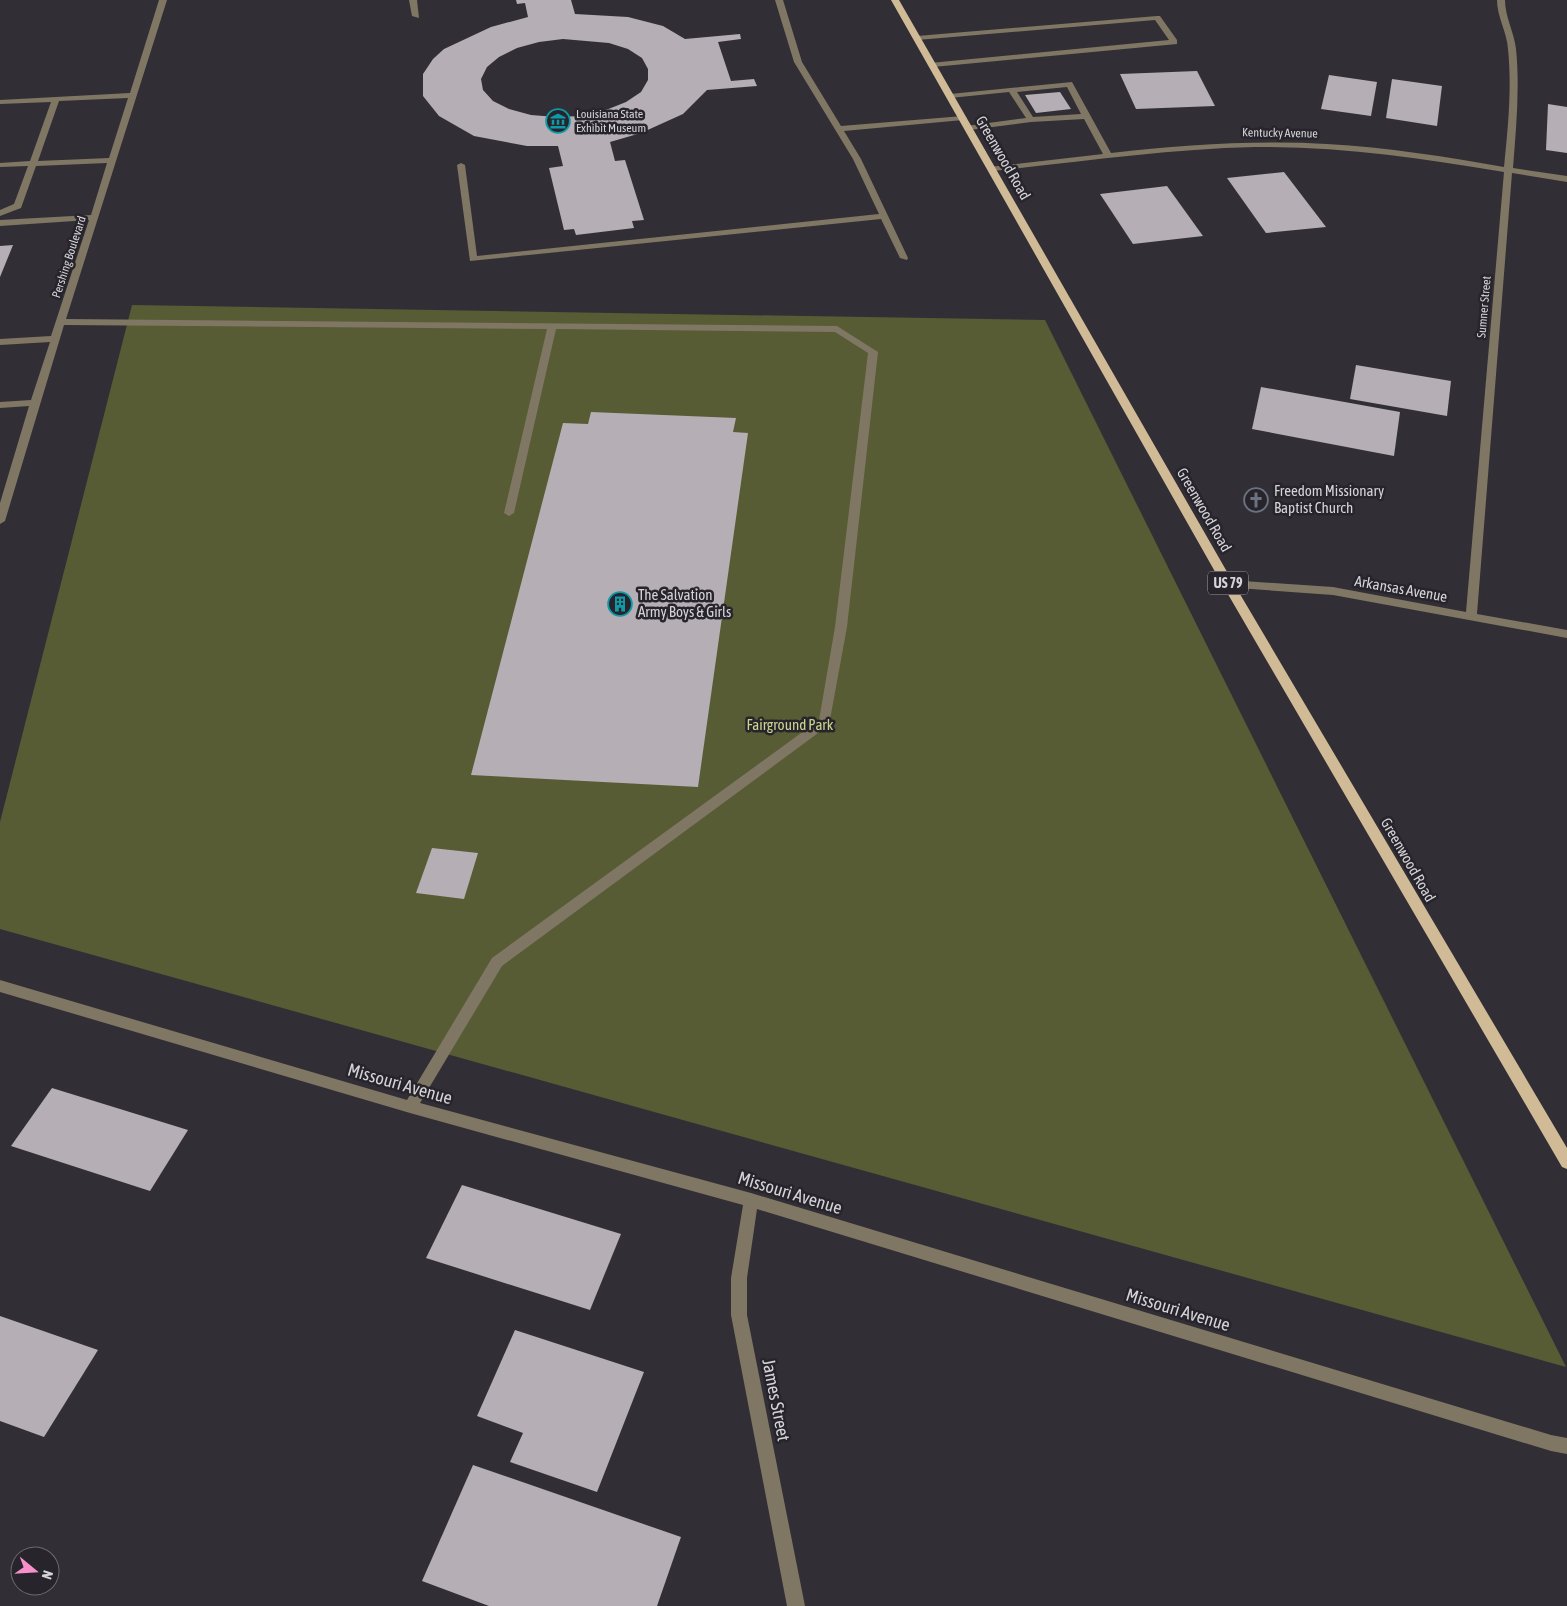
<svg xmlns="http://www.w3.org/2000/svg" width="1567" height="1606" font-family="'Asap Condensed',sans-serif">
	<rect width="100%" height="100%" fill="#312f35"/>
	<path fill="#575c34" d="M132 305 1045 320 1566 1367 0 929V822Z"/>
	<g fill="#b5aeb4" fill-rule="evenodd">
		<path d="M516 0H571L575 14 628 17 663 26 685 39 740 34 741 39 718 42 731 81 754 79 757 86 707 90 683 114 641 133 610 142 615 161 625 160 644 220 632 221 634 228 576 235 574 229 564 230 549 168 563 166 558 146H527L474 136 439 116 423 96V74L433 59 444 49 491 27 528 17 525 3 517 4ZM563 39 609 43 628 49 642 58 648 69V80L641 92 626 102 606 110 582 116 556 117 531 115 509 109 493 101 483 90 481 79 487 67 499 57 517 48 539 42Z"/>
		<path d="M1197 71 1215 106 1136 109 1120 74Z"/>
		<path d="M1329 75 1377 82 1371 116 1321 109Z"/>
		<path d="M1392 79 1442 86 1437 126 1386 118Z"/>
		<path d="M1060 92 1071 109 1036 113 1025 95Z"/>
		<path d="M1548 104 1567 107V153L1546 150Z"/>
		<path d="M1284 172 1326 227 1266 233 1227 178Z"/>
		<path d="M1167 186 1203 236 1133 244 1100 194Z"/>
		<path d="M13 245 0 277V246Z"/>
		<path d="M1356 365 1451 381 1447 416 1350 399Z"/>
		<path d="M1261 387 1400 412 1394 456 1252 429Z"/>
		<path d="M591 412 736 418 733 432 748 433 698 787 471 775 563 423 588 424Z"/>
		<path d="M432 848 478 853 464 899 416 893Z"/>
		<path d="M52 1088 188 1130 150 1191 11 1146Z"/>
		<path d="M462 1185 621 1234 590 1310 426 1258Z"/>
		<path d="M0 1316 98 1350 44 1437 0 1421Z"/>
		<path d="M515 1330 644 1372 597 1492 510 1462 523 1433 477 1416Z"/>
		<path d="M473 1465 681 1537 657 1606H489L422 1581Z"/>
	</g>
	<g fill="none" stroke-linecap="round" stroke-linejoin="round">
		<g fill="#807664" fill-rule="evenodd">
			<path d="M159 0H167L66 319 837 326 878 352 847 627 829 725 502 966 420 1103 751 1193 1551 1435 1567 1438V1454L1551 1451 757 1209 747 1278V1315L805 1606H787L731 1315V1278L743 1205 410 1113 0 992V980L407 1100 492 958 819 720 835 627 868 353 835 332 556 329 514 513 509 516 504 513 547 329 64 325 5 521 0 524V503L29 406 0 408V402L31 400 50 342 0 345V339L51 336 89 220 0 226V220L91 215 107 163 36 166 21 208 0 216V210L14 204 28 166 0 167V163L30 161 51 102 0 104V100L130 93ZM128 98 109 158 38 161 59 101Z"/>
			<path d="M409 0H417L419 18 412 16Z"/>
			<path d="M775 0H783L802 62 841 126 963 116 967 118 963 120 844 131 861 159 908 258 907 260 900 258 881 219 470 261 457 165 461 163 465 165 477 256 879 214 853 159 794 62Z"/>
			<path d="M1497 0H1505C1505 17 1514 32 1516 49 1520 89 1516 128 1513 168L1567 176V182L1512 173 1477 614 1567 630V638L1333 595 1224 587 1222 584 1228 580 1333 587 1466 612 1504 172C1421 158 1339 146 1255 147 1166 149 1080 162 992 171L988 169 989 167 1103 154 1084 119 1031 122 969 130 965 128 966 126 1026 118 1009 92 950 98 946 96 950 94 1072 82 1111 153C1183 145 1255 140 1327 144 1387 147 1446 157 1504 167 1508 127 1512 89 1508 49 1507 32 1497 17 1497 0ZM1067 87 1081 114 1033 117 1017 92Z"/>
			<path d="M1157 16H1160L1177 40V44L933 67 929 65 930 63 1169 40 1155 20 917 40 913 38 917 36Z"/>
		</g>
		<path fill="#d1bb97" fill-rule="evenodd" d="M891 0H899L1234 584 1567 1148V1169L1562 1167 1222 584Z"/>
	</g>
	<defs>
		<g id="museum-ring" transform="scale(1.25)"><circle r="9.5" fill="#27252b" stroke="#0f9aa8" stroke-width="1.5"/><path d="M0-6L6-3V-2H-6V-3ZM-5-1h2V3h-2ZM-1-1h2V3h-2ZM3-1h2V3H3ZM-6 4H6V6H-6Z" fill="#0f9aa8"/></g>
		<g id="church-ring" transform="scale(1.25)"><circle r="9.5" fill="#27252b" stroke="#6b7280" stroke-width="1.5"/><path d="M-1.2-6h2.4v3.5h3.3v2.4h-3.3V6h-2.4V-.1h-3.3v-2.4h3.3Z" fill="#6b7280"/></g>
		<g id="building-ring" transform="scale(1.25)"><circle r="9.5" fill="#27252b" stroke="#0f9aa8" stroke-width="1.5"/><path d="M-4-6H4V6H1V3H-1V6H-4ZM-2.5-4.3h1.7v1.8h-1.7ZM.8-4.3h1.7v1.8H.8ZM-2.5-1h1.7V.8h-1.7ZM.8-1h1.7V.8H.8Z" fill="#0f9aa8"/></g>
	</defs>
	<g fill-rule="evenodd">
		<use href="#museum-ring" x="558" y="121"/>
		<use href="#church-ring" x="1256" y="500"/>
		<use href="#building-ring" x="620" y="604"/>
	</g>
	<g text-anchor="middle" stroke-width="5" stroke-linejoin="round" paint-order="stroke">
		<g font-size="12" fill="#d4d3d7" stroke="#27252b" text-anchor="start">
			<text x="576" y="118">Louisiana State<tspan x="576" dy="14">Exhibit Museum</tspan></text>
		</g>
		<g font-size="12" fill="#d4d3d7" stroke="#27252b">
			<text transform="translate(1280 133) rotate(1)" y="4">Kentucky Avenue</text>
			<text transform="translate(69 257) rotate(-72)" y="4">Pershing Boulevard</text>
			<text transform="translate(1484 307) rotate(-85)" y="4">Sumner Street</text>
		</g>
		<rect fill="#27252b" stroke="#a09fa3" stroke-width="1" x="1208" y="571.5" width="40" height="23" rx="4"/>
		<g font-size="14" font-weight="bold" fill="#d4d3d7">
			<text x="1228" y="588">US 79</text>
		</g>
		<g font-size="15" fill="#d4d3d7" stroke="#27252b">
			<text transform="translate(1003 158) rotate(60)" y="5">Greenwood Road</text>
			<text transform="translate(1204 510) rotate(60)" y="5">Greenwood Road</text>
			<text transform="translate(1401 589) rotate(10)" y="5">Arkansas Avenue</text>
			<text transform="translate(1408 860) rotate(60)" y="5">Greenwood Road</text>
		</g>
		<g font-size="15" fill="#d4d3d7" stroke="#27252b" text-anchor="start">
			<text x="1274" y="496">Freedom Missionary<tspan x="1274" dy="17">Baptist Church</tspan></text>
			<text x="638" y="600">The Salvation<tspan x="638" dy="17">Army Boys &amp; Girls</tspan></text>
		</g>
		<g font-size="15" fill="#cbd58d" stroke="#27252b">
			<text x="790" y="730">Fairground Park</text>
		</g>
		<g font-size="18" fill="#d4d3d7" stroke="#27252b">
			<text transform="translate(400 1084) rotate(16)" y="6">Missouri Avenue</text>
			<text transform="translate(790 1193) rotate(17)" y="6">Missouri Avenue</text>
			<text transform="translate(1178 1310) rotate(17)" y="6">Missouri Avenue</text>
			<text transform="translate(776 1400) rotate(79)" y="6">James Street</text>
		</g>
	</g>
	<g transform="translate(35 1571) rotate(108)"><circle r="24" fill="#27252b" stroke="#6c6b70"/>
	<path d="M0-4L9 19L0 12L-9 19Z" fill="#f890cb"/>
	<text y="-8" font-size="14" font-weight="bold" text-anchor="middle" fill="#d4d3d7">N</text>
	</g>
</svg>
